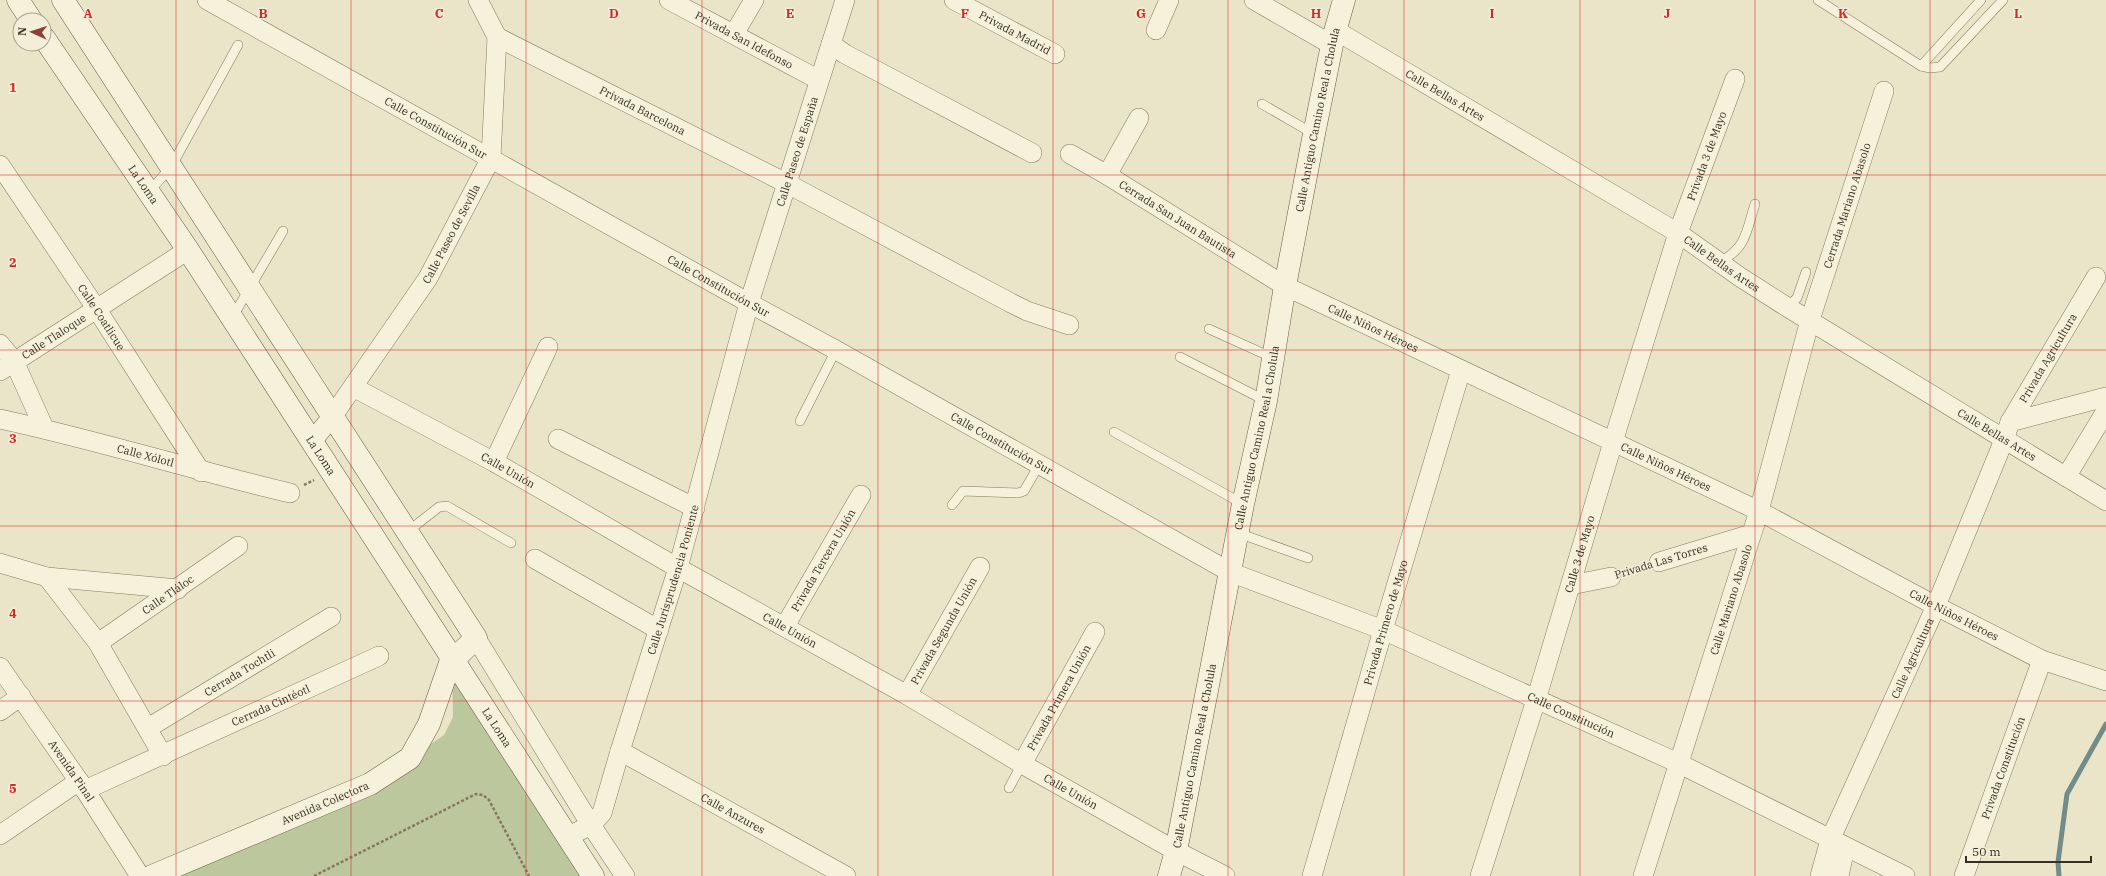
<svg xmlns="http://www.w3.org/2000/svg" width="2106" height="876" font-family="'IBM Plex Serif',serif">
	<rect width="100%" height="100%" fill="#eae5c9"/>
	<path fill="#bdc79e" d="M452 660 593 876H152L410 758 444 735 453 717Z"/>
	<g fill="none" stroke-linecap="round" stroke-linejoin="round">
		<path stroke="#718c89" stroke-width="5" d="M2059 876 2058 862 2067 794 2106 724"/>
		<g stroke="#85785f" stroke-width="10">
			<g id="lane">
				<path d="M1818 0 1921 66 1930 68 1940 67 2003 0"/>
				<path d="M1921 66 1981 0"/>
				<path d="M1262 104 1314 134"/>
				<path d="M149 192 171 167 238 45"/>
				<path d="M1720 262C1747 247 1746 232 1755 204"/>
				<path d="M1787 307 1797 298 1806 272"/>
				<path d="M232 318 283 231"/>
				<path d="M1209 329 1273 358"/>
				<path d="M1180 357 1266 401"/>
				<path d="M800 421 836 350"/>
				<path d="M1114 432 1243 504"/>
				<path d="M952 505 963 491 1018 493 1024 491 1039 465"/>
				<path d="M407 532 439 507 447 506 511 543"/>
				<path d="M1238 533 1308 558"/>
				<path d="M1009 788 1022 764"/>
			</g>
		</g>
		<g stroke="#85785f" stroke-width="20">
			<g id="street">
				<path id="s1" d="M207 0 749 303 836 350 1230 572 1383 630 1678 763 1905 876"/>
				<path id="s2" d="M669 0 819 80"/>
				<path id="s3" d="M954 0 1055 54"/>
				<path d="M1254 0 1332 45"/>
				<path d="M1156 30 1169 0"/>
				<path id="s4" d="M1335 30 1678 233 1740 277 1787 307 2106 501"/>
				<path d="M734 34 754 0"/>
				<path id="s5" d="M497 37 788 184 1011 303 1027 311 1069 325"/>
				<path d="M831 44 845 54 1032 153"/>
				<path id="s6" d="M1070 154 1107 175 1285 286 1759 511 1936 606 2042 660 2106 681"/>
				<path id="s7" d="M0 165 96 308 201 472"/>
				<path d="M1107 175 1139 118"/>
				<path d="M0 344 14 361 44 428"/>
				<path id="s8" d="M0 371 188 250"/>
				<path id="s9" d="M353 387 494 462 678 568 907 695 1022 764 1176 851 1225 876"/>
				<path id="s10" d="M0 419C97 440 193 470 290 493"/>
				<path d="M2010 422 2106 397"/>
				<path d="M558 439 695 508"/>
				<path id="s11" d="M312 441 332 417 428 278 491 158 497 37 478 0"/>
				<path d="M494 462 548 347"/>
				<path d="M2066 477 2106 411"/>
				<path d="M535 559 659 630"/>
				<path d="M1659 562 1751 534"/>
				<path d="M0 563 47 577 178 589"/>
				<path d="M47 577 98 643 163 756"/>
				<path d="M1571 585 1611 577"/>
				<path id="s12" d="M785 626 861 495"/>
				<path d="M476 638 591 825 625 876"/>
				<path id="s13" d="M98 643 238 546"/>
				<path id="s14" d="M0 667 85 790 140 876"/>
				<path id="s15" d="M907 695 980 567"/>
				<path d="M0 711 21 696"/>
				<path id="s16" d="M148 728 331 617"/>
				<path id="s17" d="M620 751 846 876"/>
				<path id="s18" d="M1022 764 1095 632"/>
				<path id="s19" d="M85 790 379 656"/>
				<path d="M0 835 79 781"/>
				<path id="s20" d="M567 837 591 825 602 813 620 751 678 568 749 303 845 0"/>
				<path id="s21" d="M1312 876 1383 630 1461 370"/>
				<path id="s22" d="M1480 876 1536 700 1613 442 1678 233 1735 79"/>
				<path id="s23" d="M1643 876 1759 511 1810 320 1884 91"/>
				<path id="s24" d="M1820 876 1830 840 1936 606 2004 440 2010 422 2096 277"/>
				<path d="M1839 876 1845 848"/>
				<path id="s25" d="M1964 876 2042 660"/>
			</g>
		</g>
		<g stroke="#675a42" stroke-width="23">
			<g id="secondary">
				<path d="M18 0 31 20"/>
				<path d="M63 0 476 638 450 663 429 724 410 758 370 784 152 876"/>
				<path id="s26" d="M44 38 188 250 593 876"/>
				<path id="s27" d="M1169 876 1176 851 1243 504 1266 401 1285 286 1314 134 1334 35 1344 0"/>
			</g>
		</g>
		<g stroke="#85785f" stroke-width="2.5" stroke-dasharray="3 2" stroke-linecap="butt">
			<path d="M304 485 314 480"/>
			<path d="M1627 572 1643 567"/>
			<path d="M314 876 476 794 483 795 489 800 529 876"/>
		</g>
		<use href="#lane" stroke="#f6f1db" stroke-width="9"/>
		<use href="#street" stroke="#f6f1db" stroke-width="19"/>
		<use href="#secondary" stroke="#f6f1db" stroke-width="22"/>
	</g>
	<path fill="none" stroke="#d62828" stroke-width="1" stroke-opacity="0.55" d="M176 0V876M351 0V876M526 0V876M702 0V876M878 0V876M1053 0V876M1228 0V876M1404 0V876M1580 0V876M1755 0V876M1930 0V876M0 175H2106M0 350H2106M0 526H2106M0 701H2106"/>
	<g text-anchor="middle" stroke-width="3" stroke-linejoin="round" paint-order="stroke">
		<g font-size="11" fill="#372f21" stroke="#f2eed8">
			<text dy="4" stroke="none"><textPath href="#s3" startOffset="69">Privada Madrid</textPath></text>
			<text dy="4" stroke="none"><textPath href="#s2" startOffset="85">Privada San Idefonso</textPath></text>
			<text dy="4" stroke="none"><textPath href="#s4" startOffset="128">Calle Bellas Artes</textPath></text>
			<text dy="4" stroke="none"><textPath href="#s5" startOffset="163">Privada Barcelona</textPath></text>
			<text dy="4" stroke="none"><textPath href="#s27" startOffset="771">Calle Antiguo Camino Real a Cholula</textPath></text>
			<text dy="4" stroke="none"><textPath href="#s1" startOffset="262">Calle Constitución Sur</textPath></text>
			<text dy="4" stroke="none"><textPath href="#s20" startOffset="733">Calle Paseo de España</textPath></text>
			<text dy="4" stroke="none"><textPath href="#s22" startOffset="755">Privada 3 de Mayo</textPath></text>
			<text dy="4" stroke="none"><textPath href="#s26" startOffset="177">La Loma</textPath></text>
			<text dy="4" stroke="none"><textPath href="#s23" startOffset="701">Cerrada Mariano Abasolo</textPath></text>
			<text dy="4" stroke="none"><textPath href="#s6" startOffset="126">Cerrada San Juan Bautista</textPath></text>
			<text dy="4" stroke="none"><textPath href="#s11" startOffset="250">Calle Paseo de Sevilla</textPath></text>
			<text dy="4" stroke="none"><textPath href="#s4" startOffset="452">Calle Bellas Artes</textPath></text>
			<text dy="4" stroke="none"><textPath href="#s1" startOffset="586">Calle Constitución Sur</textPath></text>
			<text dy="4" stroke="none"><textPath href="#s7" startOffset="183">Calle Coatlicue</textPath></text>
			<text dy="4" stroke="none"><textPath href="#s6" startOffset="350">Calle Niños Héroes</textPath></text>
			<text dy="4" stroke="none"><textPath href="#s8" startOffset="64">Calle Tlaloque</textPath></text>
			<text dy="4" stroke="none"><textPath href="#s24" startOffset="567">Privada Agricultura</textPath></text>
			<text dy="4" stroke="none"><textPath href="#s4" startOffset="776">Calle Bellas Artes</textPath></text>
			<text dy="4" stroke="none"><textPath href="#s27" startOffset="447">Calle Antiguo Camino Real a Cholula</textPath></text>
			<text dy="4" stroke="none"><textPath href="#s1" startOffset="910">Calle Constitución Sur</textPath></text>
			<text dy="4" stroke="none"><textPath href="#s26" startOffset="501">La Loma</textPath></text>
			<text dy="4" stroke="none"><textPath href="#s10" startOffset="150">Calle Xólotl</textPath></text>
			<text dy="4" stroke="none"><textPath href="#s6" startOffset="674">Calle Niños Héroes</textPath></text>
			<text dy="4" stroke="none"><textPath href="#s9" startOffset="176">Calle Unión</textPath></text>
			<text dy="4" stroke="none"><textPath href="#s22" startOffset="337">Calle 3 de Mayo</textPath></text>
			<text dy="4" stroke="none"><textPath href="#s12" startOffset="76">Privada Tercera Unión</textPath></text>
			<text transform="translate(1661 561) rotate(-17)" y="4">Privada Las Torres</text>
			<text dy="4" stroke="none"><textPath href="#s20" startOffset="287">Calle Jurisprudencia Poniente</textPath></text>
			<text dy="4" stroke="none"><textPath href="#s13" startOffset="85">Calle Tláloc</textPath></text>
			<text dy="4" stroke="none"><textPath href="#s23" startOffset="290">Calle Mariano Abasolo</textPath></text>
			<text dy="4" stroke="none"><textPath href="#s6" startOffset="998">Calle Niños Héroes</textPath></text>
			<text dy="4" stroke="none"><textPath href="#s21" startOffset="264">Privada Primero de Mayo</textPath></text>
			<text dy="4" stroke="none"><textPath href="#s9" startOffset="500">Calle Unión</textPath></text>
			<text dy="4" stroke="none"><textPath href="#s15" startOffset="74">Privada Segunda Unión</textPath></text>
			<text dy="4" stroke="none"><textPath href="#s24" startOffset="237">Calle Agricultura</textPath></text>
			<text dy="4" stroke="none"><textPath href="#s16" startOffset="107">Cerrada Tochtli</textPath></text>
			<text dy="4" stroke="none"><textPath href="#s18" startOffset="76">Privada Primera Unión</textPath></text>
			<text dy="4" stroke="none"><textPath href="#s19" startOffset="204">Cerrada Cintéotl</textPath></text>
			<text dy="4" stroke="none"><textPath href="#s1" startOffset="1542">Calle Constitución</textPath></text>
			<text dy="4" stroke="none"><textPath href="#s26" startOffset="825">La Loma</textPath></text>
			<text dy="4" stroke="none"><textPath href="#s27" startOffset="123">Calle Antiguo Camino Real a Cholula</textPath></text>
			<text dy="4" stroke="none"><textPath href="#s25" startOffset="115">Privada Constitución</textPath></text>
			<text dy="4" stroke="none"><textPath href="#s14" startOffset="126">Avenida Pinal</textPath></text>
			<text dy="4" stroke="none"><textPath href="#s9" startOffset="824">Calle Unión</textPath></text>
			<text transform="translate(325 803) rotate(-23)" y="4">Avenida Colectora</text>
			<text dy="4" stroke="none"><textPath href="#s17" startOffset="129">Calle Anzures</textPath></text>
		</g>
	</g>
	<g font-size="13" text-anchor="middle" font-weight="bold" fill="#d62828" stroke="#f2eed8" stroke-width="3" stroke-linejoin="round" paint-order="stroke">
		<text x="88" y="18">A</text>
		<text x="263" y="18">B</text>
		<text x="439" y="18">C</text>
		<text x="614" y="18">D</text>
		<text x="790" y="18">E</text>
		<text x="965" y="18">F</text>
		<text x="1141" y="18">G</text>
		<text x="1316" y="18">H</text>
		<text x="1492" y="18">I</text>
		<text x="1667" y="18">J</text>
		<text x="1843" y="18">K</text>
		<text x="2018" y="18">L</text>
		<text x="13" y="92">1</text>
		<text x="13" y="267">2</text>
		<text x="13" y="443">3</text>
		<text x="13" y="618">4</text>
		<text x="13" y="793">5</text>
	</g>
	<g transform="translate(32 32) rotate(273)"><circle r="19" fill="#f2eed8" stroke="#a7a28f"/>
	<path d="M0-3L7 15L0 10L-7 15Z" fill="#8d4136"/>
	<text y="-6" font-size="11" font-weight="bold" text-anchor="middle" fill="#372f21">N</text>
	</g>
	<path d="M1966 856v6h125v-6" fill="none" stroke="#372f21" stroke-width="2"/>
	<text x="1972" y="856" font-size="12" fill="#372f21" stroke="#f2eed8" stroke-width="3" paint-order="stroke">50 m</text>
</svg>
